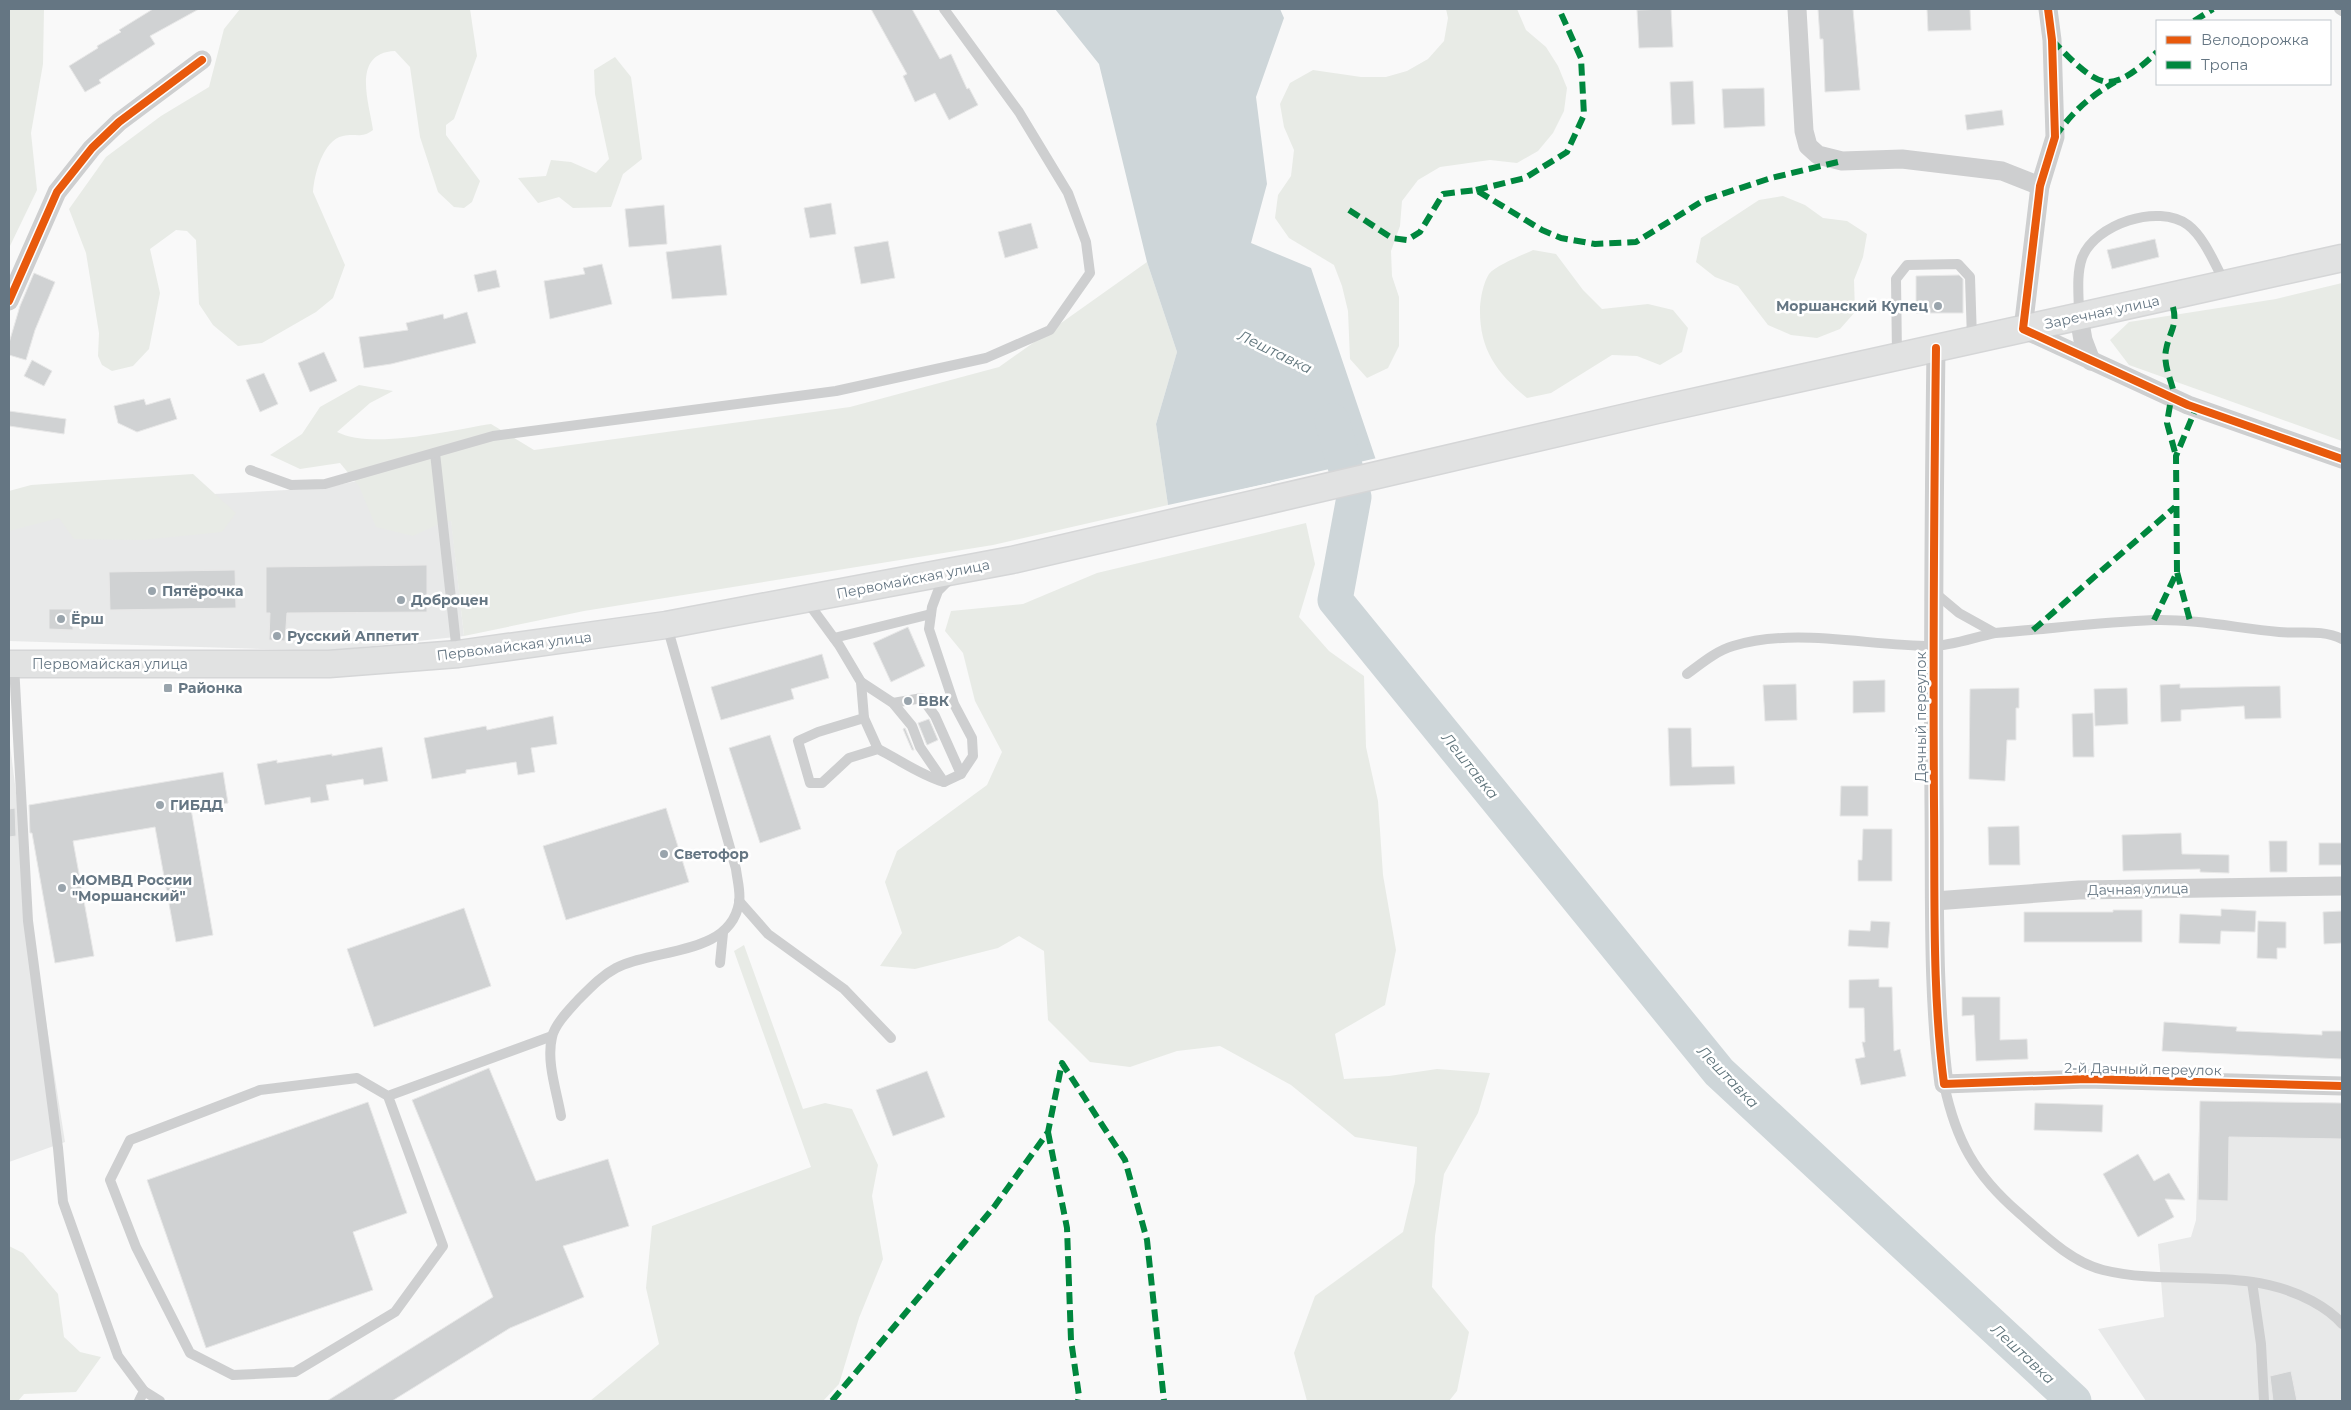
<svg xmlns="http://www.w3.org/2000/svg" width="2351" height="1410" font-family="Montserrat,sans-serif">
	<rect width="100%" height="100%" fill="#f9f9f9"/>
	<g fill="#e8e9e9">
		<path d="M445 462 464 636 327 651 9 641V505L324 488Z"/>
		<path d="M9 737 40 983 65 1142 9 1162Z"/>
		<path d="M2200 1101 2342 1103V1401H2146L2098 1329 2164 1317 2158 1244 2191 1237 2196 1220Z"/>
	</g>
	<g fill="#e8ebe6">
		<path d="M9 9H44L43 64 31 133 37 190 9 248Z"/>
		<path d="M240 9H470L477 56 454 119 446 125V135L480 181 472 202 464 208 454 207 438 192 420 137 410 67 395 51C351 53 369 102 373 130 361 139 356 133 343 136 323 140 314 175 313 192L345 265 333 298 316 312 262 343 238 346 213 325 199 304 196 240 187 231 176 230 150 249 160 293 149 349 133 366 112 371 102 365 98 356 99 333 86 253 69 209 106 157 161 116 209 87 224 29Z"/>
		<path d="M1446 9H1517L1526 30 1546 47 1558 66 1567 88 1564 111 1553 133 1538 151 1517 163 1490 160 1440 167 1418 180 1402 201 1400 226 1391 251 1392 276 1399 297V346L1388 368 1367 378 1350 359 1348 311 1342 286 1334 265 1289 238 1275 218 1278 195 1291 176 1294 150 1284 127 1280 104 1290 83 1313 70 1361 77H1386L1407 71 1428 59 1444 41 1448 18Z"/>
		<path d="M615 57 631 77 642 159 623 174 611 207 573 208 559 197 538 203 518 178 546 176 551 160 571 162 596 173 609 159 595 94 594 70Z"/>
		<path d="M1783 196 1805 205 1823 218 1847 221 1867 234 1863 257 1854 280 1855 312 1840 329 1817 338 1791 335 1768 325 1738 286 1715 277 1696 262 1701 238 1759 200Z"/>
		<path d="M1533 250 1556 254 1583 290 1602 309 1648 304 1673 310 1688 328 1682 352 1660 365 1637 356 1612 355 1551 393 1527 398C1496 372 1479 349 1480 307 1481 296 1483 284 1489 274 1496 265 1523 255 1533 250Z"/>
		<path d="M1147 262 1177 352 1156 424 1168 505 993 545 584 611 464 636 451 521H445L413 536 376 527 359 486 340 463 300 469 270 455 302 434 320 407 359 385 393 391 370 403 337 432C373 450 451 430 491 424L534 450 850 407 999 367Z"/>
		<path d="M2342 283V441L2129 365 2110 340 2129 322 2276 299Z"/>
		<path d="M193 474 236 513 222 532 142 540 74 539 59 518 9 531V491L31 485Z"/>
		<path d="M1306 523 1315 564 1299 617 1329 651 1364 676 1366 747 1378 801 1383 875 1396 950 1385 1005 1335 1034 1344 1079 1389 1076 1437 1069 1490 1073 1478 1113 1444 1174 1435 1236 1432 1287 1469 1332 1457 1391 1449 1401H1307L1294 1353 1315 1296 1403 1232 1415 1182 1417 1147 1355 1137 1291 1085 1220 1046 1177 1051 1130 1067 1090 1062 1048 1020 1044 951 1019 936 998 948 915 969 880 966 902 933 885 882 897 851 987 785 1002 752 975 701 963 653 945 631 951 611 1023 604 1097 573Z"/>
		<path d="M744 945 803 1109 825 1103 852 1109 878 1165 872 1196 883 1259 859 1318 839 1384 823 1401H590L659 1344 646 1288 652 1226 811 1167 734 951Z"/>
		<path d="M9 1246 23 1253 58 1294 64 1337 80 1352 101 1357 76 1392 24 1394 18 1401H9Z"/>
	</g>
	<path fill="#ced6d9" d="M1055 9H1280L1284 18 1256 97 1267 184 1251 243 1311 268 1376 460 1168 505 1156 424 1177 352 1147 262 1099 64Z"/>
	<path fill="#f9f9f9" d="M1377 458 1376 463 1166 507Z"/>
	<g fill="none" stroke-linecap="round" stroke-linejoin="round">
		<path stroke="#ced6d9" stroke-width="35" d="M1332 421 1354 497 1335 600 1719 1072 2074 1401"/>
	</g>
	<g fill="#d0d2d3" stroke="#e8e8e8">
		<path d="M153 9H199L150 36 155 44 99 80 101 83 85 92 69 66 98 48 97 46 121 32 119 30Z"/>
		<path d="M871 9H912L940 59 951 54 967 89 969 88 978 105 949 120 935 93 915 102 903 76 907 74Z"/>
		<path d="M1671 9 1673 47 1639 48 1637 10Z"/>
		<path d="M1818 9H1853L1860 90 1825 92 1823 39H1820Z"/>
		<path d="M1927 9H1970L1971 30 1928 31Z"/>
		<path d="M1693 81 1695 124 1672 125 1670 82Z"/>
		<path d="M1764 88 1765 126 1724 128 1722 89Z"/>
		<path d="M2002 110 2004 125 1967 130 1965 115Z"/>
		<path d="M831 203 836 234 810 238 804 208Z"/>
		<path d="M664 205 667 244 629 247 625 209Z"/>
		<path d="M1031 223 1038 248 1005 258 998 232Z"/>
		<path d="M2155 239 2159 257 2112 269 2107 250Z"/>
		<path d="M888 241 895 278 861 284 854 247Z"/>
		<path d="M721 245 727 295 672 299 666 252Z"/>
		<path d="M602 264 612 304 550 319 544 281 585 274 583 268Z"/>
		<path d="M496 270 500 287 478 292 474 275Z"/>
		<path d="M34 273 55 282 35 330 26 360 9 355V343L20 306Z"/>
		<path d="M1959 275 1963 279V313H1916V276Z"/>
		<path d="M467 312 476 343 391 364 364 368 359 337 408 330 406 323 443 314 444 319Z"/>
		<path d="M324 352 337 381 310 392 298 363Z"/>
		<path d="M32 360 52 371 44 386 24 376Z"/>
		<path d="M264 373 278 404 260 412 246 380Z"/>
		<path d="M170 398 177 419 137 432 118 423 114 406 144 399 146 405Z"/>
		<path d="M9 411 66 419 64 434 9 426Z"/>
		<path d="M427 565V612L287 613 285 641 269 640 270 613H266V567Z"/>
		<path d="M235 570 236 608 110 610 109 572Z"/>
		<path d="M49 609H73V630L49 629Z"/>
		<path d="M908 627 925 666 891 682 873 643Z"/>
		<path d="M822 654 829 678 791 689 794 699 721 720 711 687Z"/>
		<path d="M1885 680V712L1853 713V681Z"/>
		<path d="M1796 684 1797 720 1765 721 1763 685Z"/>
		<path d="M2180 684V688L2280 686 2281 718 2245 719 2244 706 2181 710V721L2161 722 2160 685Z"/>
		<path d="M2019 688V708H2016V740H2007L2005 781 1969 779 1970 689Z"/>
		<path d="M2127 688 2128 724 2095 726 2094 689Z"/>
		<path d="M2093 713 2094 757H2073L2072 714Z"/>
		<path d="M553 716 557 744 531 748 535 772 518 775 516 762 466 770V773L432 779 424 738 486 726 487 730Z"/>
		<path d="M929 719 938 740 927 745 918 723Z"/>
		<path d="M905 728 914 750H912L903 729Z"/>
		<path d="M1668 728H1691L1692 767 1734 766 1735 784 1670 786Z"/>
		<path d="M770 735 801 829 760 843 729 748Z"/>
		<path d="M382 747 388 781 364 785 363 779 326 785 329 800 311 803 310 797 265 805 257 764 277 760V763L332 754V756Z"/>
		<path d="M223 772 228 803 191 809 213 935 176 942 155 827 73 841 94 956 55 963 32 833H30L29 805Z"/>
		<path d="M1841 786H1868V816H1840Z"/>
		<path d="M15 808 16 836 9 837V809Z"/>
		<path d="M666 808 689 882 566 920 543 846Z"/>
		<path d="M2019 826 2020 865H1989L1988 827Z"/>
		<path d="M1863 829H1892V881H1858V860H1862Z"/>
		<path d="M2181 833 2182 854 2229 855V873L2200 872V869L2123 871 2122 835Z"/>
		<path d="M2269 841H2287V872H2270Z"/>
		<rect x="2319" y="843" width="23" height="22"/>
		<path d="M464 908 491 986 374 1027 347 949Z"/>
		<path d="M2221 909 2256 911 2255 932 2221 931 2220 944 2179 943 2180 914 2221 916Z"/>
		<path d="M2113 910H2142V942H2024V912H2113Z"/>
		<path d="M2342 911V943L2324 944 2323 912Z"/>
		<path d="M1871 921 1890 922 1888 948 1848 946 1849 930 1870 931Z"/>
		<path d="M2258 921 2286 922V948H2277V959L2257 958Z"/>
		<path d="M1879 979V987H1892L1894 1051 1900 1049 1906 1076 1861 1085 1855 1059 1865 1057 1862 1042H1865L1864 1008H1849V980Z"/>
		<path d="M1962 997H2000V1040L2027 1039 2028 1059 1976 1061 1974 1015 1962 1016Z"/>
		<path d="M2164 1022 2237 1027 2236 1031 2322 1035V1031H2342V1059L2162 1051Z"/>
		<path d="M489 1068 536 1181 608 1159 629 1226 563 1246 584 1297 510 1328 392 1401H327L493 1297 412 1100Z"/>
		<path d="M927 1071 945 1117 893 1136 876 1090Z"/>
		<path d="M2200 1101 2342 1103V1139L2229 1137 2228 1201 2198 1200Z"/>
		<path d="M368 1102 407 1213 353 1232 373 1290 206 1348 147 1180Z"/>
		<path d="M2035 1103 2103 1105 2102 1132 2034 1130Z"/>
		<path d="M2138 1154 2154 1181 2169 1173 2185 1200 2165 1199 2174 1217 2138 1237 2103 1174Z"/>
		<path d="M2291 1371 2297 1401H2273L2270 1376Z"/>
	</g>
	<g fill="none" stroke-linecap="round" stroke-linejoin="round">
		<g stroke="#d5d6d7" stroke-width="29">
			<path id="secondary" d="M9 664H329L458 654 666 625 1012 560 1657 410 2342 258"/>
		</g>
		<g stroke="#cecfd0" stroke-width="10">
			<path d="M2339 9 2342 11"/>
			<path d="M2079 315C2079 297 2076 275 2082 258 2095 224 2158 203 2188 225 2205 238 2215 265 2225 283"/>
			<path d="M1897 356 1896 279 1907 265 1958 264 1970 277 1972 339"/>
			<path d="M435 453 457 653"/>
			<path d="M250 470 291 485 325 484 493 436 836 391 986 358 1050 330 1090 273 1086 242 1068 193 1019 112 944 9"/>
			<path d="M806 600 839 645 861 682 864 718 818 732 798 741 810 783H822L849 758 878 749C900 760 920 775 944 782L961 774 973 756 972 738 954 704 929 629 932 607 938 591 951 578"/>
			<path d="M1995 633C2048 629 2101 622 2154 620 2196 619 2237 628 2279 632 2300 634 2322 629 2342 639"/>
			<path d="M834 638 931 614"/>
			<path d="M14 665 28 921 58 1148 63 1202 118 1356 144 1391 139 1401"/>
			<path d="M1687 674C1702 663 1716 651 1733 646 1795 627 1868 646 1931 646 1951 646 1975 637 1995 633L1959 613 1934 592"/>
			<path d="M861 682 893 703 912 726 920 747 944 782"/>
			<path d="M893 703 922 698 935 716 961 774"/>
			<path d="M864 718 878 749"/>
			<path d="M739 901 768 934 844 989 891 1038"/>
			<path d="M720 963 723 933"/>
			<path d="M1944 1084C1956 1141 1975 1175 2019 1213 2043 1234 2071 1262 2103 1270 2173 1287 2245 1265 2312 1301 2323 1307 2334 1314 2342 1324"/>
			<path d="M388 1096 443 1246 395 1312 295 1372 233 1375 190 1353 136 1247 110 1180 130 1140 260 1090 357 1078 388 1096 552 1036"/>
			<path d="M561 1116C557 1092 546 1062 552 1037 555 1024 569 1010 578 1000 590 988 601 976 616 968 654 948 730 956 739 903 741 892 737 879 736 869L667 626"/>
			<path d="M2252 1282 2261 1344 2264 1401"/>
			<path d="M144 1391 160 1401"/>
		</g>
		<g stroke="#cecfd0" stroke-width="19">
			<path d="M1797 9 1804 131 1808 146 1818 155 1842 161 1902 159 2002 171 2040 186"/>
			<path d="M2048 9 2052 40 2055 137 2040 186 2023 329 2188 405 2342 459"/>
			<path d="M9 301 57 192 92 148 119 122 202 60"/>
			<path d="M2079 317 2083 340 2091 361"/>
			<path d="M1936 348C1934 501 1933 653 1934 805 1935 898 1932 992 1944 1084L2087 1079 2342 1086"/>
			<path d="M1935 901 2079 890 2342 886"/>
		</g>
		<use href="#secondary" stroke="#e1e2e2" stroke-width="26"/>
		<g stroke="#00873e" stroke-width="6" stroke-dasharray="12 6" stroke-linecap="butt">
			<path d="M2194 21 2213 9"/>
			<path d="M2052 40C2065 53 2089 81 2108 82 2125 82 2145 63 2157 52"/>
			<path d="M2055 137C2072 112 2089 97 2115 82"/>
			<path d="M1476 190 1525 178 1567 152 1584 115 1581 58 1559 9"/>
			<path d="M1349 210 1392 238 1407 240 1420 232 1443 194 1476 190 1542 230 1561 238 1595 244 1636 242 1704 200 1771 178 1842 161"/>
			<path d="M2173 307C2178 326 2169 332 2166 350 2163 364 2171 380 2174 393"/>
			<path d="M2170 405 2167 423 2176 456"/>
			<path d="M2177 572 2176 456 2196 408"/>
			<path d="M2154 620 2177 572 2190 621"/>
			<path d="M2033 630 2175 507"/>
			<path d="M1048 1132 1067 1228 1071 1340 1079 1396 1078 1401"/>
			<path d="M832 1401 994 1207 1048 1132 1062 1063 1125 1160 1147 1240 1164 1401"/>
		</g>
		<g stroke="#fff" stroke-width="11">
			<g id="cycleway">
				<path d="M2048 9 2052 40 2055 137 2040 186 2023 329 2188 405 2342 459"/>
				<path d="M9 301 57 192 92 148 119 122 202 60"/>
				<path d="M1936 348C1934 501 1933 653 1934 805 1935 898 1932 992 1944 1084L2087 1079 2342 1086"/>
			</g>
		</g>
		<use href="#cycleway" stroke="#e8590c" stroke-width="8"/>
	</g>
	<g fill="#99a4ac" stroke="#fff" stroke-width="2">
		<circle cx="1938" cy="306" r="5"/>
		<circle cx="152" cy="591" r="5"/>
		<circle cx="401" cy="600" r="5"/>
		<circle cx="61" cy="619" r="5"/>
		<circle cx="277" cy="636" r="5"/>
		<rect x="163" y="683" width="10" height="10" rx="2.5"/>
		<circle cx="908" cy="701" r="5"/>
		<circle cx="160" cy="805" r="5"/>
		<circle cx="664" cy="854" r="5"/>
		<circle cx="62" cy="888" r="5"/>
	</g>
	<g text-anchor="middle" stroke-width="5" stroke-linejoin="round" paint-order="stroke">
		<g font-size="14" font-weight="bold" fill="#657683" stroke="#fff" text-anchor="start">
			<text x="1928" y="311" text-anchor="end">Моршанский Купец</text>
			<text x="162" y="596">Пятёрочка</text>
			<text x="411" y="605">Доброцен</text>
			<text x="71" y="624">Ёрш</text>
			<text x="287" y="641">Русский Аппетит</text>
			<text x="178" y="693">Районка</text>
			<text x="918" y="706">ВВК</text>
			<text x="170" y="810">ГИБДД</text>
			<text x="674" y="859">Светофор</text>
			<text x="72" y="885">МОМВД России<tspan x="72" dy="16">"Моршанский"</tspan></text>
		</g>
		<g font-size="14" fill="#657683" stroke="#fff">
			<text transform="translate(2102 312) rotate(-12)" y="5">Заречная улица</text>
			<text transform="translate(913 579) rotate(-11)" y="5">Первомайская улица</text>
			<text transform="translate(514 646) rotate(-7)" y="5">Первомайская улица</text>
			<text x="110" y="669">Первомайская улица</text>
			<text transform="translate(1921 717) rotate(-90)" y="5">Дачный переулок</text>
			<text transform="translate(2138 889) rotate(-1)" y="5">Дачная улица</text>
			<text transform="translate(2143 1069) rotate(1)" y="5">2-й Дачный переулок</text>
		</g>
		<g font-size="15" font-style="italic" fill="#60757c" stroke="#fff">
			<text transform="translate(1275 352) rotate(26)" y="5">Лештавка</text>
			<text transform="translate(1470 766) rotate(51)" y="5">Лештавка</text>
			<text transform="translate(1728 1077) rotate(46)" y="5">Лештавка</text>
			<text transform="translate(2023 1354) rotate(43)" y="5">Лештавка</text>
		</g>
	</g>
	<rect width="2351" height="1410" fill="none" stroke="#657683" stroke-width="20"/>
	<rect x="2156" y="20" width="175" height="65" fill="#ffffff" stroke="#c1c8cd"/>
	<rect x="2166" y="36" width="25" height="8" fill="#e8590c" stroke="#c1c8cd"/>
	<text x="2201" y="45" font-size="15" fill="#657683">Велодорожка</text>
	<rect x="2166" y="61" width="25" height="8" fill="#00873e" stroke="#c1c8cd"/>
	<text x="2201" y="70" font-size="15" fill="#657683">Тропа</text>
</svg>
